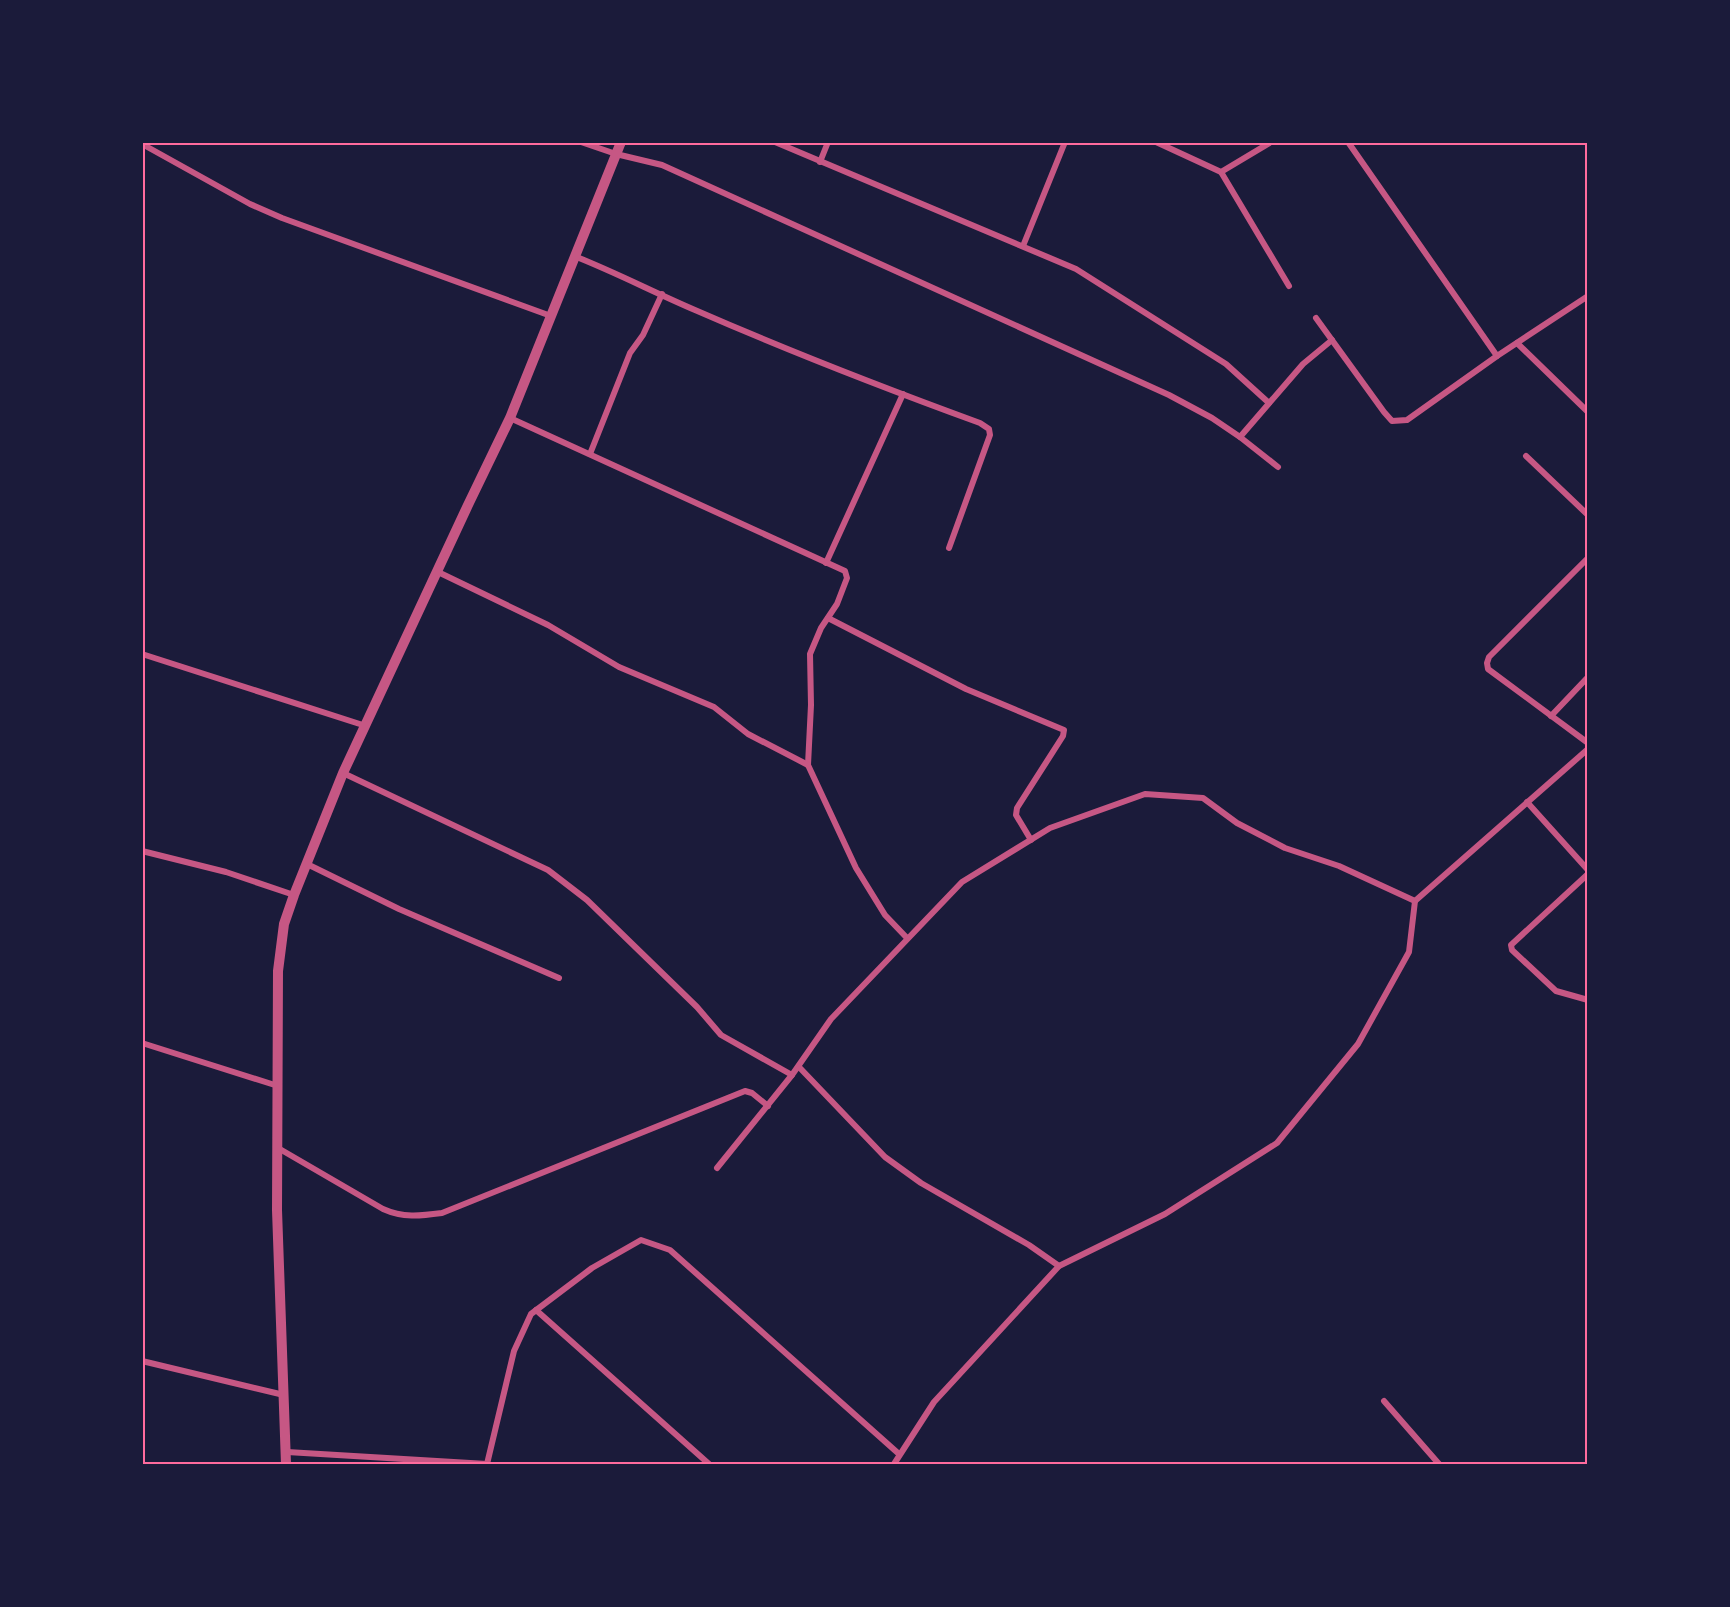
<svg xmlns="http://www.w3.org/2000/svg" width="1730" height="1607" font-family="'IBM Plex Sans',sans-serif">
	<rect width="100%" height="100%" fill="#1b1b3a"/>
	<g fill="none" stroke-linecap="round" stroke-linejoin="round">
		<g stroke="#c65784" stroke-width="6">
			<path d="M581 142 616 154 662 165 1169 395 1212 418 1240 437 1278 467"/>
			<path d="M775 142 1076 269 1226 364 1269 403"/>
			<path d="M1156 142 1221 172 1271 142"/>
			<path d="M1348 142 1497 356"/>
			<path d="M142 144 250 204 282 218 551 316"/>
			<path d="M820 162 828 142"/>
			<path d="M1221 172 1289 286"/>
			<path d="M1023 246 1065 142"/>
			<path d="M574 256C615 272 655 293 695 310 789 351 884 388 980 423L989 429 990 435 949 548"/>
			<path d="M1316 318 1384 412 1392 421 1407 420 1497 356 1588 296"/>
			<path d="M1517 343 1588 412"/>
			<path d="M510 418 845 571 847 578 837 604 821 628 810 654 811 705 808 765"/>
			<path d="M1240 437 1303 364 1332 340"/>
			<path d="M590 454 630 353 643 335 662 294"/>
			<path d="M1526 456 1588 515"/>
			<path d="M1588 558 1489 657 1487 663 1488 669 1588 743"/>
			<path d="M826 563 903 394"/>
			<path d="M438 572 548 625 619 667 714 707 748 734 808 765 856 868 885 915 907 938"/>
			<path d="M828 618 966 689 1064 730 1063 736 1017 808 1016 815 1031 840"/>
			<path d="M142 654 366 726"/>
			<path d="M1551 716 1588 677"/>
			<path d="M343 773 548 870 587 900 697 1007 721 1035 792 1075"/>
			<path d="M1527 802 1588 870"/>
			<path d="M142 851 226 872 294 895"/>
			<path d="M307 864 399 909 559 978"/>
			<path d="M1588 874 1511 945 1512 950 1556 991 1588 1000"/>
			<path d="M142 1043 278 1086"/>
			<path d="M799 1067 885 1157 921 1183 1029 1245 1059 1266"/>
			<path d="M278 1148 383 1209C403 1218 420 1216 442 1213L745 1091 752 1093 768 1106"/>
			<path d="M717 1168 792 1075 831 1019 962 882 1050 828 1145 794 1203 798 1237 823 1285 848 1339 866 1415 901"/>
			<path d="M536 1310 709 1464"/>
			<path d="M142 1361 284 1395"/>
			<path d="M1384 1401 1439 1464"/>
			<path d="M287 1452 487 1464"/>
			<path d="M487 1464 514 1351 531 1314 592 1268 641 1240 670 1250 899 1454"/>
			<path d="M894 1464 934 1402 1059 1266 1165 1214 1277 1143 1358 1044 1409 952 1415 901 1588 749"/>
		</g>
		<path stroke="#c65784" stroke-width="10" d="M286 1464 277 1210 278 971 284 924 294 895 343 773 468 505 510 418 621 142"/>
	</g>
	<rect width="1730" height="1607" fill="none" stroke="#1b1b3a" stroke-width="288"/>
	<rect x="144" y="144" width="1442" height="1319" fill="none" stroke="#ff6b9d" stroke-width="2"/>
</svg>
